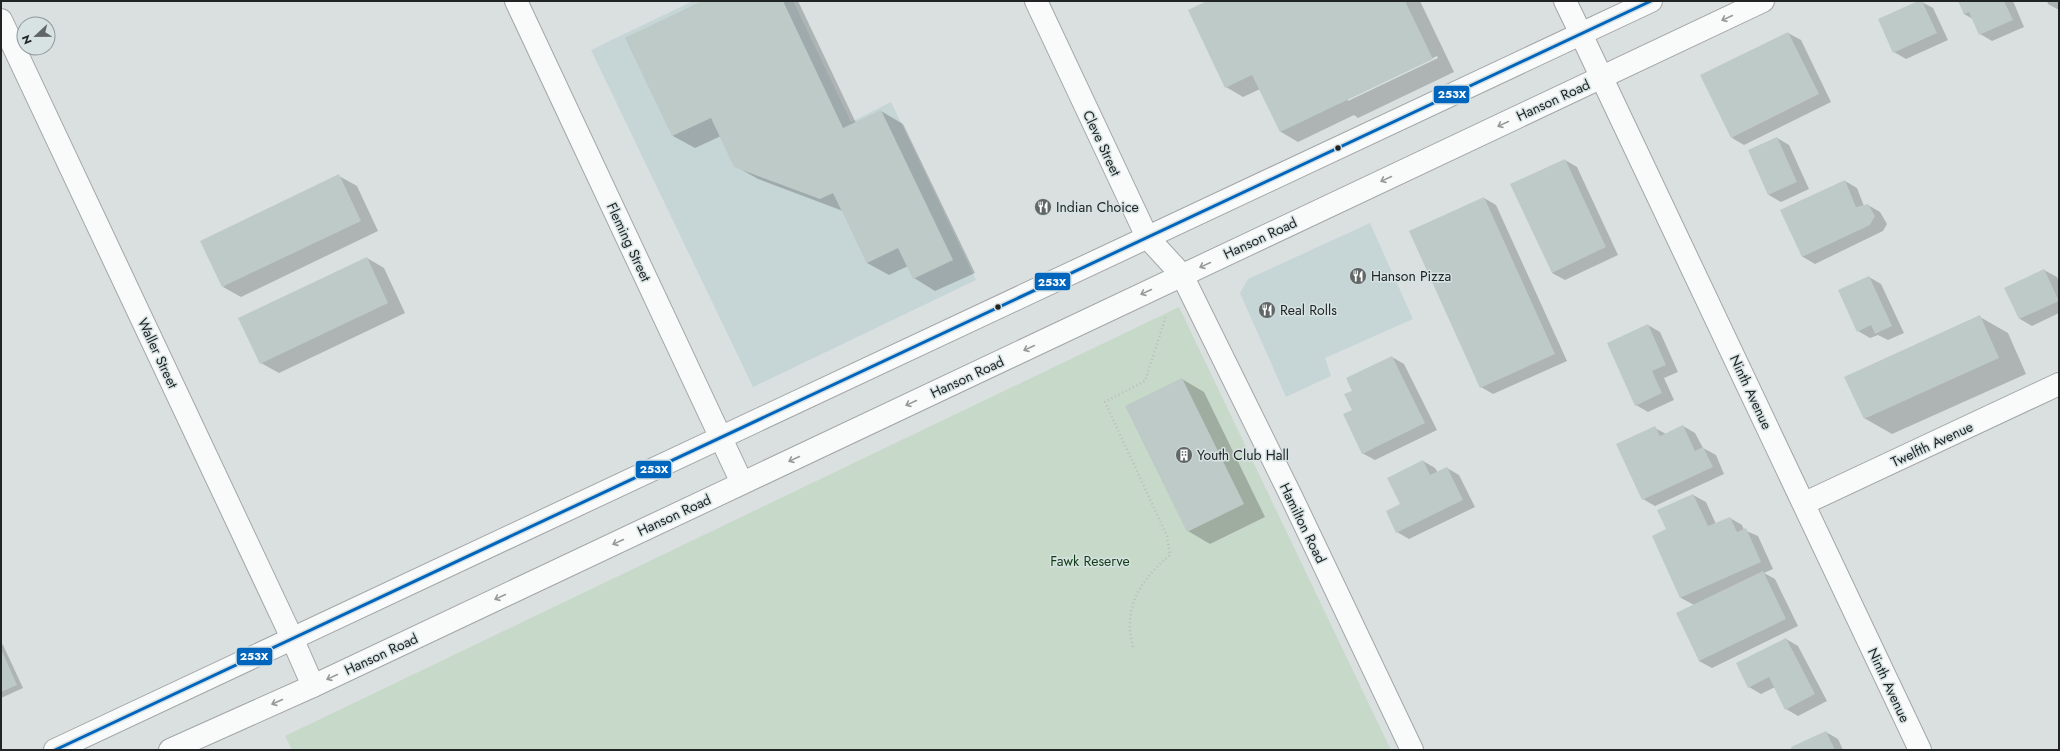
<svg xmlns="http://www.w3.org/2000/svg" width="2060" height="751" font-family="Jost,sans-serif">
	<rect width="100%" height="100%" fill="#dae0e0"/>
	<g fill="#c6d5d6">
		<path d="M693 1H793L851 122 891 102 976 280 753 387 591 50Z"/>
		<path d="M1370 223 1413 319 1325 358 1331 376 1286 397 1240 293 1248 279Z"/>
	</g>
	<path fill="#c7d9c9" d="M1179 307 1391 750H292L285 736Z"/>
	<g fill="#0003" fill-rule="evenodd">
		<path d="M704 1H798L856 123 881 111 903 124 975 273 935 291 914 278 908 266 889 275 867 263 843 211 758 179 735 166 721 136 695 148 673 136 626 38Z"/>
		<path d="M1209 1H1420L1454 72 1358 118 1354 115 1298 142 1281 132 1260 89 1243 97 1226 87ZM1437 56 1438 58 1348 101V99Z"/>
		<path d="M1920 1 1933 8 1948 40 1906 59 1894 52Z"/>
		<path d="M1959 1H2013L2024 27 1992 41 1980 34 1973 19 1964 14Z"/>
		<path d="M2047 1H2059V10L2048 4Z"/>
		<path d="M1788 33 1801 40 1831 102 1744 145 1732 138Z"/>
		<path d="M1777 138 1789 145 1809 189 1781 202 1769 195Z"/>
		<path d="M1565 160 1577 167 1618 255 1565 280 1552 273Z"/>
		<path d="M339 176 357 186 378 231 241 297 223 287Z"/>
		<path d="M1845 181 1857 188 1864 206 1868 205 1880 212 1887 224 1883 231 1815 264 1803 257 1781 210Z"/>
		<path d="M1484 198 1496 205 1567 361 1493 394 1481 387Z"/>
		<path d="M367 258 384 268 405 313 279 373 261 363Z"/>
		<path d="M2044 270 2057 277 2059 282V313L2032 326 2020 319 2005 288Z"/>
		<path d="M1869 277 1881 284 1904 333 1888 340 1878 335 1870 338 1858 331Z"/>
		<path d="M1980 317 2008 333 2026 374 1892 434 1864 418Z"/>
		<path d="M1648 325 1660 332 1678 372 1664 378 1674 400 1648 412 1636 405Z"/>
		<path d="M1392 357 1404 364 1437 430 1375 460 1362 453 1354 411 1353 391Z"/>
		<path d="M1182 379 1204 392 1265 517 1210 544 1188 531Z"/>
		<path d="M1683 426 1695 433 1703 448 1716 455 1724 474 1655 506 1643 499 1655 428 1666 434Z"/>
		<path d="M1423 461 1435 468 1438 473 1447 468 1459 475 1475 507 1409 539 1397 532 1402 504Z"/>
		<path d="M1693 495 1706 502 1716 524 1730 518 1742 525 1744 530 1758 536 1773 569 1764 573 1775 579 1798 626 1712 668 1699 661 1694 605 1681 598 1668 530Z"/>
		<path d="M1786 639 1798 646 1827 701 1798 716 1786 709 1775 687 1761 694 1749 687Z"/>
		<path d="M1 644 3 645 23 688 1 698Z"/>
		<path d="M1826 732 1838 739 1843 750H1793Z"/>
	</g>
	<g fill="#becac7">
		<path d="M702 1H783L843 128 881 110 953 260 913 279 898 248 867 263 833 193 820 199 734 167 711 118 672 136 625 38Z"/>
		<path d="M1207 1H1405L1433 59 1280 132 1252 75 1225 88 1188 10Z"/>
		<path d="M1918 1H1922L1937 33 1893 53 1878 19Z"/>
		<path d="M1958 1H2004L2013 20 1979 35 1969 12 1964 14Z"/>
		<path d="M1788 32 1819 94 1731 138 1700 75Z"/>
		<path d="M1777 137 1797 182 1768 195 1748 150Z"/>
		<path d="M1565 159 1606 247 1552 273 1510 184Z"/>
		<path d="M339 174 361 221 222 287 200 241Z"/>
		<path d="M1845 180 1856 207 1868 204 1875 216 1870 225 1802 257 1780 210Z"/>
		<path d="M1484 197 1555 354 1480 388 1409 231Z"/>
		<path d="M367 257 388 303 260 364 238 318Z"/>
		<path d="M2044 269 2059 301 2019 319 2004 288Z"/>
		<path d="M1869 276 1892 326 1875 334 1871 325 1857 332 1838 290Z"/>
		<path d="M1980 315 1999 358 1864 419 1844 377Z"/>
		<path d="M1648 324 1666 365 1652 371 1662 393 1635 406 1607 343Z"/>
		<path d="M1392 356 1425 423 1362 454 1343 414 1352 410 1344 394 1352 391 1346 378Z"/>
		<path d="M1182 378 1244 504 1187 532 1125 406Z"/>
		<path d="M1683 425 1695 451 1703 447 1713 467 1642 500 1616 444 1655 426 1660 436Z"/>
		<path d="M1423 460 1430 475 1447 467 1463 500 1396 533 1386 511 1400 504 1387 478Z"/>
		<path d="M1693 494 1708 526 1730 517 1737 532 1746 528 1761 562 1680 598 1652 536 1666 529 1657 510Z"/>
		<path d="M1763 571 1786 619 1699 661 1676 613Z"/>
		<path d="M1786 638 1815 694 1785 710 1769 677 1748 688 1736 663Z"/>
		<path d="M1 649 17 685 1 692Z"/>
		<path d="M1826 731 1835 750H1792L1791 747Z"/>
	</g>
	<g fill="none" stroke-linecap="round" stroke-linejoin="round">
		<g stroke="#a2a6a6" stroke-width="24">
			<g id="minor">
				<path d="M516 1 742 483"/>
				<path d="M1036 1 1147 237 1182 275 1292 498 1412 750"/>
				<path d="M1565 1 1581 34"/>
				<path d="M1 20 292 638 313 686"/>
				<path d="M1805 503 2059 384"/>
			</g>
		</g>
		<g stroke="#a2a6a6" stroke-width="24">
			<path id="tertiary" d="M1581 34 1920 750"/>
		</g>
		<g stroke="#a2a6a6" stroke-width="24">
			<g id="secondary">
				<path d="M55 750 1651 1"/>
				<path d="M170 750 313 686 1763 1"/>
			</g>
		</g>
		<path stroke="#bbbebe" stroke-width="2.5" stroke-dasharray="1 3" stroke-linecap="butt" d="M1133 647C1122 608 1141 579 1170 555L1167 536 1105 402 1145 381 1166 316"/>
		<use href="#minor" stroke="#f9fafa" stroke-width="22"/>
		<use href="#tertiary" stroke="#f9fafa" stroke-width="22"/>
		<use href="#secondary" stroke="#f9fafa" stroke-width="22"/>
		<g stroke="#d7e2e3" stroke-width="6">
			<path id="bus-1" d="M55 750 1651 1"/>
		</g>
		<use href="#bus-1" stroke="#0065bd" stroke-width="3"/>
	</g>
	<defs><path id="oneway-shaft" d="M-6 0H5M1.5-3L5.5 0L1.5 3" fill="none" stroke-width="1.6" stroke-linecap="round" stroke-linejoin="round"/></defs>
	<g stroke="#979a9a">
		<use href="#oneway-shaft" transform="translate(1727 18) rotate(155)"/>
		<use href="#oneway-shaft" transform="translate(1503 124) rotate(155)"/>
		<use href="#oneway-shaft" transform="translate(1386 179) rotate(155)"/>
		<use href="#oneway-shaft" transform="translate(1205 265) rotate(155)"/>
		<use href="#oneway-shaft" transform="translate(1146 292) rotate(155)"/>
		<use href="#oneway-shaft" transform="translate(1029 348) rotate(155)"/>
		<use href="#oneway-shaft" transform="translate(911 403) rotate(155)"/>
		<use href="#oneway-shaft" transform="translate(794 459) rotate(155)"/>
		<use href="#oneway-shaft" transform="translate(618 542) rotate(155)"/>
		<use href="#oneway-shaft" transform="translate(500 597) rotate(155)"/>
		<use href="#oneway-shaft" transform="translate(332 677) rotate(155)"/>
		<use href="#oneway-shaft" transform="translate(277 702) rotate(156)"/>
	</g>
	<defs>
		<g id="restaurant-disc" transform="scale(0.9)"><circle r="9.5" fill="#616666" stroke="#d7e2e3"/><path d="M-5-6h1v4h1v-4h1v4h1v-4h1v5L-1.5 .5V6h-2V.5L-5-1ZM5-6V6H3V1.5H1.5Q1.5-4 5-6Z" fill="#fff"/></g>
		<g id="building-disc" transform="scale(0.9)"><circle r="9.5" fill="#616666" stroke="#d7e2e3"/><path d="M-4-6H4V6H1V3H-1V6H-4ZM-2.5-4.3h1.7v1.8h-1.7ZM.8-4.3h1.7v1.8H.8ZM-2.5-1h1.7V.8h-1.7ZM.8-1h1.7V.8H.8Z" fill="#fff"/></g>
	</defs>
	<g fill-rule="evenodd">
		<use href="#restaurant-disc" x="1043" y="207"/>
		<use href="#restaurant-disc" x="1358" y="276"/>
		<use href="#restaurant-disc" x="1267" y="310"/>
		<use href="#building-disc" x="1184" y="455"/>
	</g>
	<g fill="#202425" stroke="#d7e2e3" stroke-width="1.5">
		<circle cx="1338" cy="148" r="3.5"/>
		<circle cx="998" cy="307" r="3.5"/>
	</g>
	<g text-anchor="middle" stroke-width="3" stroke-linejoin="round" paint-order="stroke">
		<g font-size="14" fill="#202425" stroke="#d7e2e3">
			<text transform="translate(1553 100) rotate(-25)" y="5">Hanson Road</text>
			<text transform="translate(1102 143) rotate(65)" y="5">Cleve Street</text>
			<text transform="translate(1260 238) rotate(-25)" y="5">Hanson Road</text>
			<text transform="translate(629 242) rotate(65)" y="5">Fleming Street</text>
			<text transform="translate(158 353) rotate(65)" y="5">Waller Street</text>
			<text transform="translate(967 377) rotate(-25)" y="5">Hanson Road</text>
			<text transform="translate(1751 392) rotate(65)" y="5">Ninth Avenue</text>
			<text transform="translate(1932 444) rotate(-25)" y="5">Twelfth Avenue</text>
			<text transform="translate(674 515) rotate(-25)" y="5">Hanson Road</text>
			<text transform="translate(1303 523) rotate(64)" y="5">Hamilton Road</text>
			<text transform="translate(381 654) rotate(-25)" y="5">Hanson Road</text>
			<text transform="translate(1889 685) rotate(65)" y="5">Ninth Avenue</text>
		</g>
		<g font-size="14" fill="#202425" stroke="#d7e2e3" text-anchor="start">
			<text x="1056" y="212">Indian Choice</text>
			<text x="1371" y="281">Hanson Pizza</text>
			<text x="1280" y="315">Real Rolls</text>
			<text x="1197" y="460">Youth Club Hall</text>
		</g>
		<g font-size="14" fill="#0f3e13" stroke="#d7e2e3">
			<text x="1090" y="566">Fawk Reserve</text>
		</g>
	</g>
	<g stroke="#d7e2e3" stroke-width="1.5">
		<rect x="1433" y="85" width="37" height="19" rx="4" fill="#0065bd"/>
		<rect x="1034" y="272" width="37" height="19" rx="4" fill="#0065bd"/>
		<rect x="635" y="460" width="37" height="19" rx="4" fill="#0065bd"/>
		<rect x="236" y="647" width="37" height="19" rx="4" fill="#0065bd"/>
	</g>
	<g font-size="11" text-anchor="middle" font-weight="bold" fill="#fff">
		<text x="1452" y="98">253X</text>
		<text x="1052" y="286">253X</text>
		<text x="654" y="473">253X</text>
		<text x="254" y="660">253X</text>
	</g>
	<rect width="2060" height="751" fill="none" stroke="#202425" stroke-width="4"/>
	<g transform="translate(36 36) rotate(248)"><circle r="19" fill="#d7e2e3" stroke="#8e9697"/>
	<path d="M0-3L7 15L0 10L-7 15Z" fill="#616666"/>
	<text y="-6" font-size="11" font-weight="bold" text-anchor="middle" fill="#202425">N</text>
	</g>
</svg>
